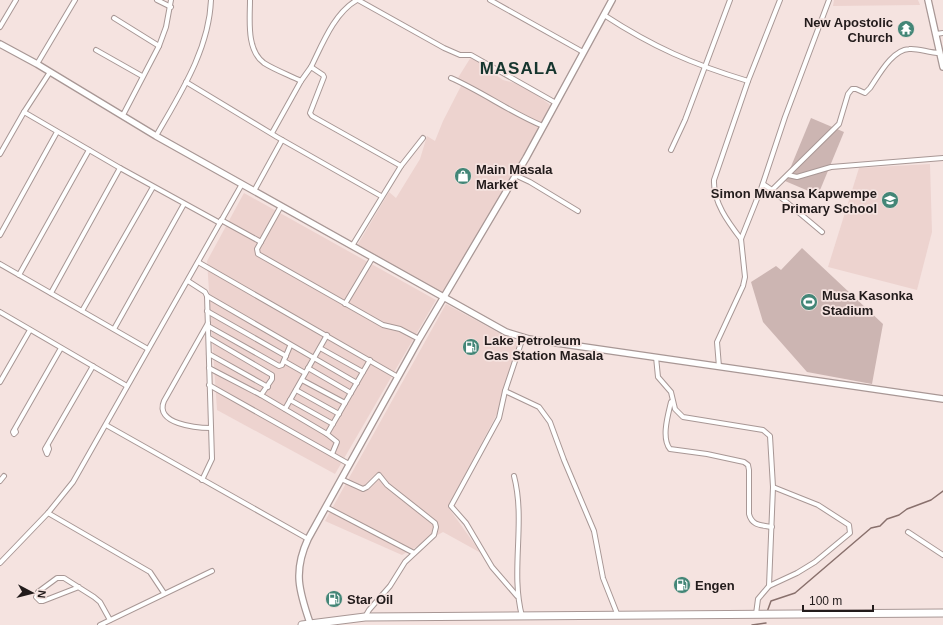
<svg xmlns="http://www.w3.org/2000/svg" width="943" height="625" font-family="Helvetica,sans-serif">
	<rect width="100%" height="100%" fill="#f5e3e0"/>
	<g fill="#edd3cf">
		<path d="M834 0H918L920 5 833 6Z"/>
		<path d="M471 57 503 80 523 85 549 104 553 111 443 297 355 249 389 192 396 198 420 159 427 136 435 141 443 121 461 86 456 81Z"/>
		<path d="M930 164 932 232 917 290 828 267 859 168Z"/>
		<path d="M244 193 436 300 335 474 217 410 207 261Z"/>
		<path d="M446 304 518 343 499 410 448 507 481 553 443 532 402 555 325 521Z"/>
	</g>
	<g fill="#ccb5b2">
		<path d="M811 118 844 132 818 195 785 181Z"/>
		<path d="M802 248 883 324 872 384 807 372 763 322 751 282 776 266 781 270Z"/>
	</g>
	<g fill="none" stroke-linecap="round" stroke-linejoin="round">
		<g stroke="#89706c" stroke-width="1.5">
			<path d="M767 612 771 601 795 593 871 528 880 526 887 519 899 515 907 509 931 500 943 491"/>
			<path d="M752 625 766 623"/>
		</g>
		<g stroke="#a89795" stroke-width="6">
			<g id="street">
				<path d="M157 0 171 7"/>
				<path d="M250 0C250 19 246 50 264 63 275 70 289 75 301 81"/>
				<path d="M358 0 444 48 460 55H471L556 103"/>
				<path d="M490 0 583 52"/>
				<path d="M604 15C653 47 692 64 748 81"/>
				<path d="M114 18 159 46"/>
				<path d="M0 27 16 0"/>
				<path d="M936 34 943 33"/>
				<path d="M96 50 142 76"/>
				<path d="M37 64 75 0"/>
				<path d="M311 67C322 45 334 13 357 0"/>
				<path d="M451 78C483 92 511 113 543 126"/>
				<path d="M186 82 277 137 381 196"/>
				<path d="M24 112 120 168 220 223"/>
				<path d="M123 115 159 46 166 27 171 0"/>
				<path d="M272 133 301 81 311 67 323 75 324 77 310 113 312 116 401 166"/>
				<path d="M156 136C180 94 209 50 211 0"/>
				<path d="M671 150 685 120 730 0"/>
				<path d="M0 154 24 112 50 72"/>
				<path d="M515 175 530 182 578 211"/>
				<path d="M788 175 797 177 831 167 943 158"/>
				<path d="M763 184 772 190 822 232"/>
				<path d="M772 190 839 124 848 94 852 89H856L865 93 870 88C879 75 892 50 909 49 919 48 928 53 940 53"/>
				<path d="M254 191 282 140"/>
				<path d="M281 206 257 249 258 254 383 325 400 329 419 339"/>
				<path d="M221 220 261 242"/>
				<path d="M0 235 57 132"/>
				<path d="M741 239C728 222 713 202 714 180L748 81 780 0"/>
				<path d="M352 246 401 166 423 138"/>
				<path d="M198 262 398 377"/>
				<path d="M0 264 148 349"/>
				<path d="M19 275 89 150"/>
				<path d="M188 281 205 292 207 296 212 459 202 480"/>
				<path d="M51 293 120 168"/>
				<path d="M207 296 357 383"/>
				<path d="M345 304 373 257"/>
				<path d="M82 311 153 187"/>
				<path d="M207 311 286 356"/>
				<path d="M0 312 127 386"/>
				<path d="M208 323 164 401C154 424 197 428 211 428"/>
				<path d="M208 326 279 366 282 365 290 346"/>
				<path d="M114 329 184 204"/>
				<path d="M209 338 272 375V379L261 395"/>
				<path d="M320 348 363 372"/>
				<path d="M209 354 268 387"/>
				<path d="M656 357 658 377 671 392 675 409 683 417 763 430 770 436 773 487 769 586 758 599 756 614"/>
				<path d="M284 361 305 373"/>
				<path d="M719 367 717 342 743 286 745 277 741 239 761 189 785 117 829 0"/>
				<path d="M209 368 261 395 327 434 370 360"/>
				<path d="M308 368 351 393"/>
				<path d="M302 380 345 403"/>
				<path d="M0 382 30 330"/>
				<path d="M209 385 349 464"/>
				<path d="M296 390 339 414"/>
				<path d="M505 391 539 407 550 422 564 460 594 531 603 578 618 616"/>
				<path d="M290 400 333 424"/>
				<path d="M671 402C668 415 661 438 670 449L707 454 744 462 748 465 749 470V514C752 526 761 525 772 527"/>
				<path d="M285 409 327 335"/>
				<path d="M106 425 308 539"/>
				<path d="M15 430 16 432 14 434 13 432 61 348"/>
				<path d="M327 434 337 442 332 454"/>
				<path d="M48 446 49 449 47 454 45 449 93 366"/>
				<path d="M514 476C526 522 510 571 522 616"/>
				<path d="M341 479 363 489 367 487 379 475 387 485 435 523 436 527 434 535 405 562 390 586 369 610 365 617"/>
				<path d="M0 481 4 476"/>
				<path d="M326 507 414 553"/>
				<path d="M48 513 150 572 164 593"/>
				<path d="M908 532 943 555"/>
				<path d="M0 563 48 513 73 482 242 184"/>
				<path d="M769 586 797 573 815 562 850 533 849 525 818 505 773 487"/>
				<path d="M79 587 43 601H40L36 597 38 592 57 578H64L94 597 100 602 110 620"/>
				<path d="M517 596 492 567 466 523 451 506 499 418 505 391 523 337"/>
				<path d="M100 625 212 571"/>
			</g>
		</g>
		<g stroke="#a89795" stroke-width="8">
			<g id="secondary">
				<path d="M928 0 943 67"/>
				<path d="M0 44 37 64 156 136 506 332 529 339 943 399"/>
				<path d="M310 623C299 591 293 571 308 539L419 339 526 158 612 0"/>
			</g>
		</g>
		<g stroke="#a89795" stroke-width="9">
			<path id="highway" d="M302 625 365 617 943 613"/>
		</g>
		<use href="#street" stroke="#fff" stroke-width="4"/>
		<use href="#secondary" stroke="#fff" stroke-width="5.5"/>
		<use href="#highway" stroke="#fff" stroke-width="7"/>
	</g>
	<defs>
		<g id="temple-disc" transform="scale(0.9)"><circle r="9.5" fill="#438677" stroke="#f5e3e0"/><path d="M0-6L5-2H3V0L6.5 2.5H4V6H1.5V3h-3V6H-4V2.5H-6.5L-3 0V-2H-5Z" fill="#fff"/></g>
		<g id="shop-disc" transform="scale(0.9)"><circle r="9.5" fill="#438677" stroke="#f5e3e0"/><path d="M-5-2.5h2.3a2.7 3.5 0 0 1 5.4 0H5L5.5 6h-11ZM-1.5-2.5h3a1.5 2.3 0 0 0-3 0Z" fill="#fff"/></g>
		<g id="school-disc" transform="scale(0.9)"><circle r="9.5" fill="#438677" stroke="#f5e3e0"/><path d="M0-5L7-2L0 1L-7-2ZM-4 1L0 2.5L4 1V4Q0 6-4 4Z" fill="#fff"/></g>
		<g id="stadium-disc" transform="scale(0.9)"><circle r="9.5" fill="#438677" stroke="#f5e3e0"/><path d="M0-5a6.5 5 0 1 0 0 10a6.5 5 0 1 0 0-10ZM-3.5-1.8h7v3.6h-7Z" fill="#fff"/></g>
		<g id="fuel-disc" transform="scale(0.9)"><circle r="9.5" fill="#438677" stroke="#f5e3e0"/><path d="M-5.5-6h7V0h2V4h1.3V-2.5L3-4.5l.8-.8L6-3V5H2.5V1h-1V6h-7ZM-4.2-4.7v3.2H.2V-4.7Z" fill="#fff"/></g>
	</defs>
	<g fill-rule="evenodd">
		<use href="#temple-disc" x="906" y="29"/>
		<use href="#shop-disc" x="463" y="176"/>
		<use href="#school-disc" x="890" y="200"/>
		<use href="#stadium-disc" x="809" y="302"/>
		<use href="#fuel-disc" x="471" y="347"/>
		<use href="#fuel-disc" x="682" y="585"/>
		<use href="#fuel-disc" x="334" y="599"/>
	</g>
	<g text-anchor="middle" stroke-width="3.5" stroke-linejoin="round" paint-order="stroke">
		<g font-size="13" font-weight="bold" fill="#221b1b" stroke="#f5e3e0" text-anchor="start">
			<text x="893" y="27" text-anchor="end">New Apostolic<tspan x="893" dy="15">Church</tspan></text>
			<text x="476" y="174">Main Masala<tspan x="476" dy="15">Market</tspan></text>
			<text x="877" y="198" text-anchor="end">Simon Mwansa Kapwempe<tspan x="877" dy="15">Primary School</tspan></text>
			<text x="822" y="300">Musa Kasonka<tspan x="822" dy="15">Stadium</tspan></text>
			<text x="484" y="345">Lake Petroleum<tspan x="484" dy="15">Gas Station Masala</tspan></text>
			<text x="695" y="590">Engen</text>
			<text x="347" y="604">Star Oil</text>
		</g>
		<g font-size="17" font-weight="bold" letter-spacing="1" fill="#15352e" stroke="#f5e3e0">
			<text x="519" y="74">MASALA</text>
		</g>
	</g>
	<g transform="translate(32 593) rotate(97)" stroke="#f5e3e0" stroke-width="3" paint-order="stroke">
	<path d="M0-3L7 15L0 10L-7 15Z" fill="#221b1b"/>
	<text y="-6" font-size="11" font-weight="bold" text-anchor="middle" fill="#221b1b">N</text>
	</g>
	<path d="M803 605v6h70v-6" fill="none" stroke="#221b1b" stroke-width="2"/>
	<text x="809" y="605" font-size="12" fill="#221b1b" stroke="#f5e3e0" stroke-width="3" paint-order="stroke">100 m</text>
</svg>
